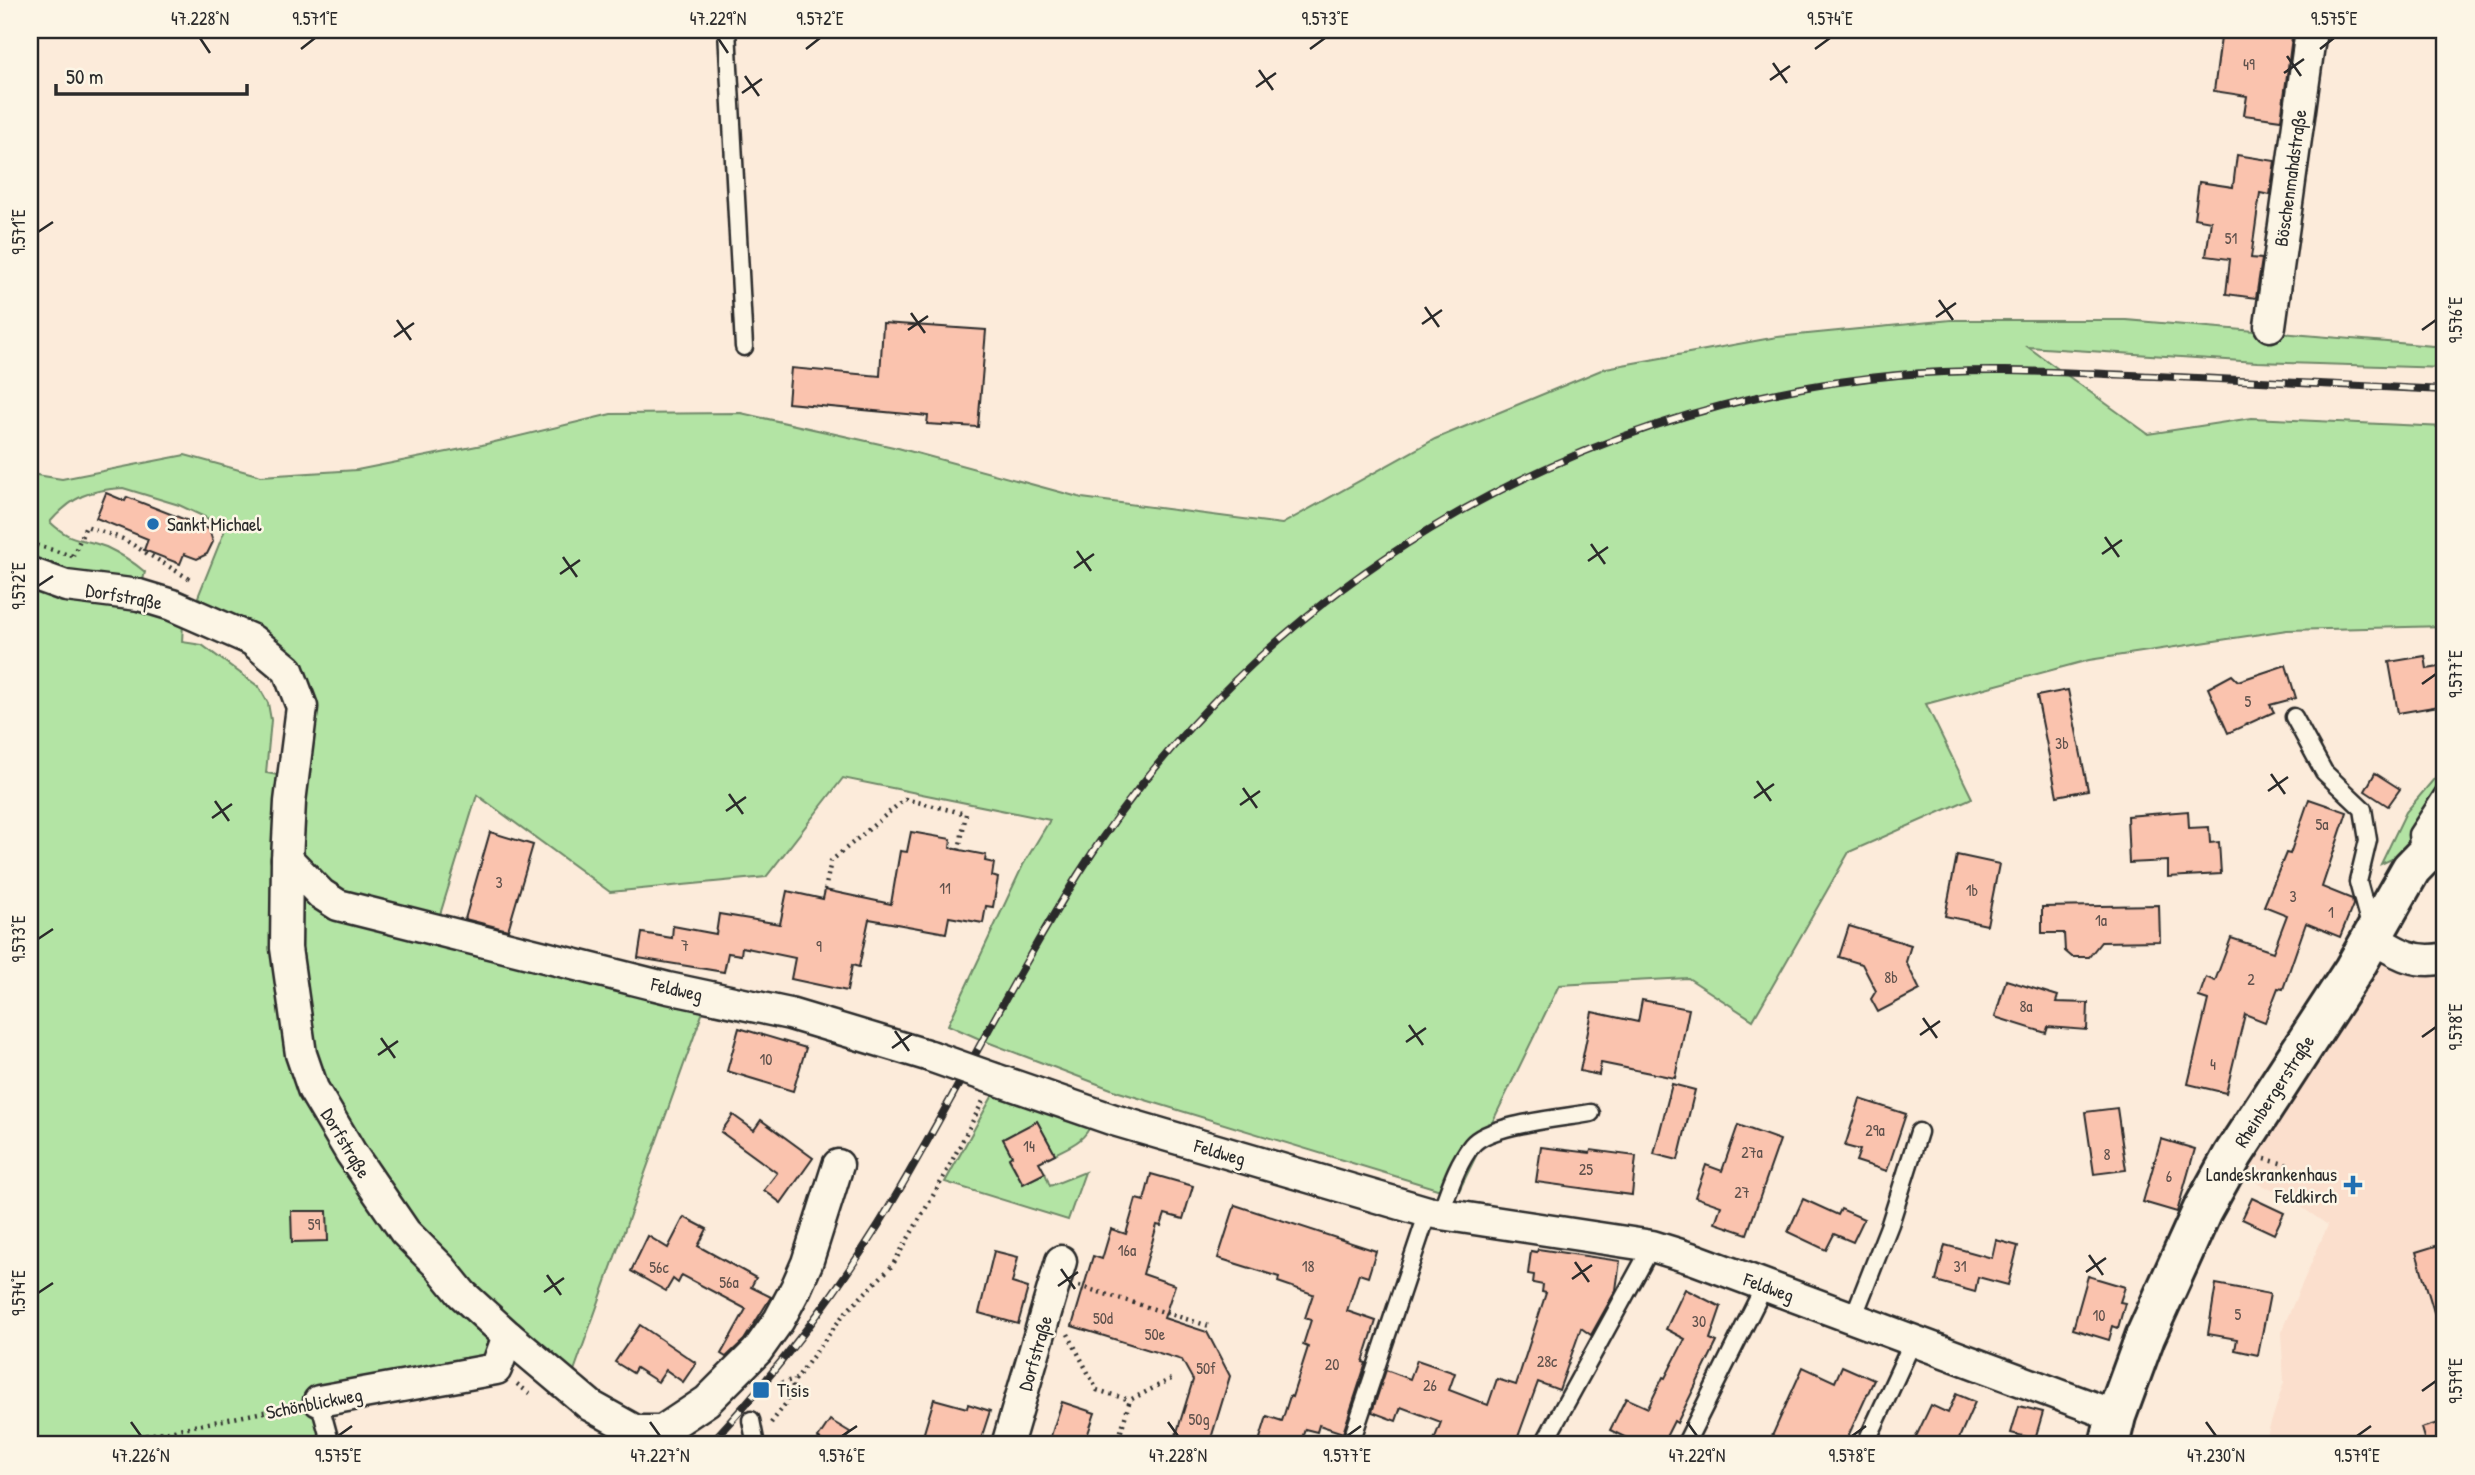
<svg xmlns="http://www.w3.org/2000/svg" width="2475" height="1475" font-family="'Patrick Hand',sans-serif">
	<rect width="100%" height="100%" fill="#fcebda"/>
	<filter id="ink" filterUnits="userSpaceOnUse"><feTurbulence type="fractalNoise" baseFrequency=".0143" numOctaves="2"/><feDisplacementMap in="SourceGraphic" scale="14" xChannelSelector="R" yChannelSelector="G"/><feConvolveMatrix kernelMatrix="1 2 1 2 8 2 1 2 1" color-interpolation-filters="sRGB"/></filter>
	<g filter="url(#ink)">
		<path fill="#fbdfcd" d="M2373 940 2445 959V1445H2264L2284 1382 2281 1332 2328 1225 2288 1198 2234 1171Z"/>
		<g fill="#b3e4a4" stroke="#6f8868" stroke-width="2" fill-rule="evenodd">
			<path d="M1951 320H2126L2445 347V368L2257 362 2028 347 2148 434 2252 418 2445 427V626L2287 630 2089 660 1926 704 1972 798 1849 852 1753 1020 1688 978 1559 985 1457 1195 1119 1092 982 1040 948 1025 1023 865 1050 820 843 778 766 877 610 892 477 795 434 934 706 1003 570 1382 511 1337 494 1367 322 1403 333 1445H30V474L62 479 185 455 261 476 357 470 482 445 611 414 741 413 898 448 1082 498 1282 524 1435 439 1606 368 1777 337ZM123 488 179 505 226 527 198 597 253 638 306 707 284 776 266 773 271 720 268 703 259 687 202 645 182 642 183 623 139 595 145 572C132 561 121 554 106 547 81 537 72 543 50 522 73 496 89 490 123 488Z"/>
			<path d="M2445 766V835L2381 864 2406 812Z"/>
			<path d="M993 1095 1091 1124C1085 1141 1070 1146 1055 1154L1037 1121 1003 1139 1012 1156 1009 1159 1023 1184 1045 1173 1050 1186 1085 1172 1068 1220 945 1182Z"/>
		</g>
		<g fill="#fac3ae" stroke="#2b2b2b" stroke-width="2">
			<path d="M2222 30H2293L2281 120 2244 115 2247 96 2214 91Z"/>
			<path d="M2237 155 2275 161 2270 195 2260 193 2251 258 2262 259 2256 298 2226 294 2230 259 2206 256 2211 221 2194 218 2199 182 2233 187Z"/>
			<path d="M883 323 986 330 978 427 927 424 928 416 788 403 791 368 880 376Z"/>
			<path d="M106 493 125 501 127 497 209 529 213 542 207 554 197 559 184 554 180 564 144 550 148 539 96 518Z"/>
			<path d="M2425 656 2427 669 2445 666V705L2398 713 2389 662Z"/>
			<path d="M2286 665 2296 698 2270 705 2274 712 2228 733 2208 688 2232 675 2238 681Z"/>
			<path d="M2068 690 2088 790 2057 796 2037 696Z"/>
			<path d="M2375 773 2400 789 2388 806 2365 791Z"/>
			<path d="M2309 799 2347 812 2322 887 2352 899 2353 905 2340 937 2306 923 2283 989 2278 988 2265 1022 2245 1014 2226 1093 2188 1084 2208 1000 2199 997 2206 977 2215 981 2231 938 2273 952 2287 915 2264 906 2286 853 2290 854Z"/>
			<path d="M2188 811 2189 828 2209 827 2210 843 2219 842 2221 874 2168 877V861L2129 863 2127 816Z"/>
			<path d="M490 832 533 845 508 930 465 919Z"/>
			<path d="M911 832 951 839 950 848 986 855 985 861 994 863 992 876 998 878 993 907 986 906 983 923 949 917 946 933 869 919 859 967 852 965 847 991 791 979 795 958 742 947 741 955 728 953 724 972 638 958 642 933 672 938 673 926 716 934 719 914 780 924 787 891 823 899 825 890 891 904 900 851 907 852Z"/>
			<path d="M1957 855 1999 864 1987 925 1945 916Z"/>
			<path d="M2159 905 2160 941 2101 942 2089 957H2072L2065 951 2064 933H2042V907Z"/>
			<path d="M1849 926 1911 945 1906 962 1920 990 1878 1012 1871 999 1876 991 1862 964 1839 957Z"/>
			<path d="M2006 980 2058 996 2056 1002 2088 1003 2087 1030 2048 1027 2046 1033 1995 1017Z"/>
			<path d="M1642 1000 1689 1009 1675 1078 1601 1063 1599 1075 1580 1071 1592 1012 1638 1022Z"/>
			<path d="M739 1028 806 1048 793 1091 727 1071Z"/>
			<path d="M1672 1084 1695 1090 1678 1160 1654 1154Z"/>
			<path d="M1860 1099 1906 1114 1887 1171 1856 1161 1860 1150 1845 1146Z"/>
			<path d="M2117 1108 2126 1170 2094 1174 2085 1112Z"/>
			<path d="M733 1115 754 1130 761 1120 813 1158 781 1203 764 1190 777 1173 721 1132Z"/>
			<path d="M1037 1121 1055 1154 1039 1162 1045 1173 1023 1184 1009 1158 1012 1156 1003 1139Z"/>
			<path d="M1738 1125 1780 1140 1747 1234 1715 1223 1721 1206 1695 1197 1706 1165 1722 1171Z"/>
			<path d="M2161 1139 2195 1149 2177 1212 2143 1202Z"/>
			<path d="M1541 1147 1590 1153 1591 1150 1636 1156 1632 1195 1536 1182Z"/>
			<path d="M1151 1174 1193 1186 1183 1219 1165 1214 1161 1226 1157 1225 1143 1274 1175 1285 1164 1318 1207 1332 1230 1376 1209 1445H1173L1193 1380 1182 1360 1072 1326 1093 1256 1102 1259 1111 1229 1126 1234 1136 1199 1144 1201Z"/>
			<path d="M2252 1198 2284 1213 2274 1234 2242 1219Z"/>
			<path d="M1803 1199 1838 1215 1841 1209 1864 1219 1853 1242 1834 1234 1826 1250 1788 1232Z"/>
			<path d="M1235 1205 1376 1251 1368 1277 1359 1274 1347 1311 1376 1321 1363 1362 1366 1363 1343 1433 1319 1425 1317 1432 1305 1429 1300 1445H1258L1267 1416 1282 1421 1290 1396 1292 1397 1308 1347 1303 1345 1311 1320 1305 1318 1313 1294 1278 1282 1279 1277 1218 1258Z"/>
			<path d="M291 1211H327L328 1241 292 1242Z"/>
			<path d="M684 1217 707 1229 698 1246 756 1278 751 1287 771 1297 744 1340 726 1357 721 1354 746 1309 682 1275 678 1283 673 1279 666 1291 631 1271 648 1236 668 1248Z"/>
			<path d="M1996 1240 2018 1246 2008 1285 1978 1277 1975 1292 1936 1281 1945 1245 1992 1258Z"/>
			<path d="M2445 1243V1331L2440 1332 2416 1252Z"/>
			<path d="M1538 1249 1620 1261 1616 1290 1591 1335 1581 1328 1559 1390 1538 1382 1515 1445H1448L1434 1440 1441 1422 1401 1407 1396 1421 1372 1412 1386 1370 1410 1379 1417 1360 1455 1373 1449 1390 1488 1405 1497 1379 1516 1385 1546 1293 1542 1292 1543 1285 1533 1283 1534 1275 1528 1274 1531 1251 1537 1252Z"/>
			<path d="M994 1251 1018 1257 1012 1283 1028 1288 1018 1324 979 1313Z"/>
			<path d="M2088 1276 2125 1287 2120 1302 2125 1303 2118 1328 2113 1326 2109 1340 2073 1329Z"/>
			<path d="M2216 1284 2270 1294 2258 1355 2235 1350 2237 1339 2208 1334Z"/>
			<path d="M1685 1289 1721 1307 1710 1339 1717 1342 1677 1423 1674 1421 1662 1445H1641L1610 1430 1626 1398 1648 1408 1663 1377 1665 1378 1685 1339 1666 1329Z"/>
			<path d="M640 1325 696 1363 683 1382 666 1370 658 1382 636 1368 633 1373 615 1362Z"/>
			<path d="M1842 1366 1874 1380 1844 1445H1768L1803 1367 1835 1382Z"/>
			<path d="M1956 1394 1975 1402 1956 1445H1912L1931 1405 1948 1413Z"/>
			<path d="M934 1399 967 1408 968 1404 990 1411 979 1445H954L923 1436Z"/>
			<path d="M1062 1402 1095 1413 1084 1445H1048Z"/>
			<path d="M2019 1406 2043 1412 2035 1439 2011 1433Z"/>
			<path d="M830 1420 850 1432 842 1445H829L818 1438Z"/>
			<path d="M2445 1421V1445H2426L2421 1428Z"/>
		</g>
		<g fill="none" stroke-linecap="round" stroke-linejoin="round">
			<g stroke="#2b2b2b" stroke-width="21">
				<g id="lane">
					<path d="M727 30 744 347"/>
					<path d="M2294 717 2324 772 2363 809 2368 840 2358 882 2371 929"/>
					<path d="M2419 854 2417 834 2445 791"/>
					<path d="M1440 1214C1449 1191 1456 1165 1472 1145 1489 1124 1563 1118 1591 1113"/>
					<path d="M1853 1318 1890 1224 1919 1132"/>
					<path d="M319 1401 331 1445"/>
					<path d="M751 1420 756 1445"/>
					<path d="M1350 1445 1428 1212"/>
					<path d="M1543 1445 1652 1246"/>
					<path d="M1685 1445 1765 1285"/>
					<path d="M1865 1445 1913 1341"/>
				</g>
			</g>
			<g stroke="#2b2b2b" stroke-width="35">
				<g id="street">
					<path d="M2270 326 2311 30"/>
					<path d="M30 573 66 586 139 595 172 605 252 640 288 670 302 707 290 802 287 859 286 948 301 1054 313 1089 351 1153 405 1232 441 1268 462 1294 508 1336 591 1406 636 1431H662L707 1401 757 1351 779 1320 796 1288 807 1263 838 1165"/>
					<path d="M287 859 321 894 338 905 668 988 790 1014 930 1056"/>
					<path d="M2373 938C2397 953 2416 965 2445 958"/>
					<path d="M995 1079 1114 1120 1428 1212 1652 1246 1694 1259 2116 1416"/>
					<path d="M319 1401 496 1369 508 1336"/>
					<path d="M1007 1445 1061 1261"/>
				</g>
			</g>
			<g stroke="#2b2b2b" stroke-width="44">
				<path id="secondary" d="M2109 1445 2116 1416 2145 1337 2202 1211 2233 1155 2354 969 2411 869 2445 834"/>
			</g>
			<g stroke="#2b2b2b" stroke-width="4.5" stroke-dasharray="2 5" stroke-linecap="butt">
				<path d="M30 543 72 556"/>
				<path d="M73 556 86 526 123 539 193 581"/>
				<path d="M825 890 831 861 905 799 966 814 959 850"/>
				<path d="M2265 1159 2288 1165"/>
				<path d="M1079 1286 1209 1326"/>
				<path d="M1068 1334 1097 1390 1130 1400"/>
				<path d="M781 1383 796 1379 844 1314 892 1266 941 1182 983 1101"/>
				<path d="M517 1384 533 1396"/>
				<path d="M771 1423 787 1402 795 1380"/>
				<path d="M98 1445 294 1406"/>
				<path d="M1117 1445 1130 1400 1175 1377"/>
			</g>
			<use href="#lane" stroke="#fcf5e5" stroke-width="16"/>
			<use href="#street" stroke="#fcf5e5" stroke-width="30"/>
			<use href="#secondary" stroke="#fcf5e5" stroke-width="38"/>
			<g stroke="#2b2b2b" stroke-width="8">
				<path id="rail" d="M709 1445C772 1377 830 1303 879 1224 949 1109 1007 988 1078 875 1257 590 1564 405 1898 375 1984 367 2070 373 2155 376 2252 381 2349 385 2445 390"/>
			</g>
			<use href="#rail" stroke="#fcf5e5" stroke-width="5" stroke-dasharray="16" stroke-linecap="butt"/>
			<g stroke="#2b2b2b" stroke-width="35" stroke-linecap="butt">
				<path id="street-bridge" d="M930 1056 995 1079"/>
			</g>
			<use href="#street-bridge" stroke="#fcf5e5" stroke-width="30"/>
		</g>
	</g>
	<path fill="none" stroke="#2b2b2b" stroke-width="2.5" d="M200 38 210 53M718 38 728 53M301 49 315 38M806 49 820 38M1310 49 1325 38M1815 49 1830 38M2320 49 2334 38M2287 56 2301 76M1773 63 1787 83M1259 70 1273 90M2284 73 2304 59M745 76 759 96M1770 80 1790 66M1256 87 1276 73M742 93 762 79M38 232 53 222M1939 300 1953 320M1425 307 1439 327M911 313 925 333M1936 317 1956 303M397 320 411 340M1422 324 1442 310M908 330 928 316M2422 330 2436 320M394 337 414 323M2105 537 2119 557M1591 544 1605 564M1077 551 1091 571M2102 554 2122 540M563 557 577 577M1588 561 1608 547M1074 568 1094 554M560 574 580 560M38 586 53 576M2422 684 2436 674M2271 774 2285 794M1757 781 1771 801M1243 788 1257 808M2268 791 2288 777M729 794 743 814M1754 798 1774 784M215 801 229 821M1240 805 1260 791M726 811 746 797M212 818 232 804M38 939 53 929M1923 1018 1937 1038M1409 1025 1423 1045M895 1031 909 1051M1920 1035 1940 1021M2422 1037 2436 1027M381 1038 395 1058M1406 1042 1426 1028M892 1048 912 1034M378 1055 398 1041M2089 1255 2103 1275M1575 1262 1589 1282M1061 1269 1075 1289M2086 1272 2106 1258M547 1275 561 1295M1572 1279 1592 1265M1058 1286 1078 1272M544 1292 564 1278M38 1293 53 1283M2422 1391 2436 1381M131 1422 141 1436M650 1422 660 1436M1168 1422 1178 1436M1687 1422 1697 1436M2206 1422 2216 1436M338 1436 352 1426M842 1436 857 1426M1347 1436 1361 1426M1852 1436 1866 1426M2357 1436 2371 1426"/>
	<g fill="#1f6fb2" stroke="#fcf5e5" stroke-width="2.5">
		<circle cx="153" cy="524" r="7"/>
		<path d="M2349.5 1174.5h7v7h7v7h-7v7h-7v-7h-7v-7h7z"/>
		<rect x="752" y="1381" width="18" height="18" rx="3.5"/>
	</g>
	<g text-anchor="middle" stroke-width="5" stroke-linejoin="round" paint-order="stroke">
		<g font-size="16" fill="#5f514c">
			<text x="2249" y="70">49</text>
			<text x="2231" y="244">51</text>
			<text x="2248" y="707">5</text>
			<text x="2062" y="749">3b</text>
			<text x="2322" y="830">5a</text>
			<text x="499" y="888">3</text>
			<text x="945" y="894">11</text>
			<text x="1972" y="896">1b</text>
			<text x="2293" y="902">3</text>
			<text x="2331" y="918">1</text>
			<text x="2101" y="926">1a</text>
			<text x="685" y="951">7</text>
			<text x="819" y="952">9</text>
			<text x="1891" y="983">8b</text>
			<text x="2251" y="985">2</text>
			<text x="2026" y="1012">8a</text>
			<text x="766" y="1065">10</text>
			<text x="2213" y="1070">4</text>
			<text x="1875" y="1136">29a</text>
			<text x="1029" y="1152">14</text>
			<text x="1752" y="1158">27a</text>
			<text x="2107" y="1160">8</text>
			<text x="1586" y="1175">25</text>
			<text x="2169" y="1182">6</text>
			<text x="1742" y="1198">27</text>
			<text x="314" y="1230">59</text>
			<text x="1127" y="1256">16a</text>
			<text x="1308" y="1272">18</text>
			<text x="1960" y="1272">31</text>
			<text x="659" y="1273">56c</text>
			<text x="729" y="1288">56a</text>
			<text x="2238" y="1320">5</text>
			<text x="2099" y="1321">10</text>
			<text x="1103" y="1324">50d</text>
			<text x="1699" y="1327">30</text>
			<text x="1155" y="1340">50e</text>
			<text x="1547" y="1367">28c</text>
			<text x="1332" y="1370">20</text>
			<text x="1206" y="1374">50f</text>
			<text x="1430" y="1391">26</text>
			<text x="1199" y="1425">50g</text>
		</g>
		<g font-size="19" fill="#2b2b2b" stroke="#fcf5e5">
			<text transform="translate(2290 178) rotate(-82)" y="7">Böschenmahdstraße</text>
			<text transform="translate(124 596) rotate(10)" y="7">Dorfstraße</text>
			<text transform="translate(677 989) rotate(13)" y="7">Feldweg</text>
			<text transform="translate(2274 1091) rotate(-57)" y="7">Rheinbergerstraße</text>
			<text transform="translate(346 1143) rotate(59)" y="7">Dorfstraße</text>
			<text transform="translate(1220 1152) rotate(16)" y="7">Feldweg</text>
			<text transform="translate(1769 1287) rotate(20)" y="7">Feldweg</text>
			<text transform="translate(1035 1353) rotate(-74)" y="7">Dorfstraße</text>
			<text transform="translate(314 1403) rotate(-11)" y="7">Schönblickweg</text>
		</g>
		<g font-size="19" fill="#2b2b2b" stroke="#fcf5e5" text-anchor="start">
			<text x="167" y="531">Sankt Michael</text>
			<text x="2337" y="1181" text-anchor="end">Landeskrankenhaus<tspan x="2337" dy="22">Feldkirch</tspan></text>
			<text x="777" y="1397">Tisis</text>
		</g>
	</g>
	<rect width="2475" height="1475" fill="none" stroke="#fcf5e5" stroke-width="77"/>
	<path d="M56 84v10h191v-10" fill="none" stroke="#2b2b2b" stroke-width="3.5"/>
	<text x="66" y="84" font-size="21" fill="#2b2b2b" stroke="#fcf5e5" stroke-width="5" paint-order="stroke">50 m</text>
	<rect x="38" y="38" width="2398" height="1398" fill="none" stroke="#2b2b2b" stroke-width="2.5"/>
	<g font-size="18" text-anchor="middle" fill="#2b2b2b">
		<text x="200" y="25">47.228°N</text>
		<text x="315" y="25">9.571°E</text>
		<text x="718" y="25">47.229°N</text>
		<text x="820" y="25">9.572°E</text>
		<text x="1325" y="25">9.573°E</text>
		<text x="1830" y="25">9.574°E</text>
		<text x="2334" y="25">9.575°E</text>
		<text transform="translate(19 232) rotate(-90)" y="6">9.571°E</text>
		<text transform="translate(2456 320) rotate(-90)" y="6">9.576°E</text>
		<text transform="translate(19 586) rotate(-90)" y="6">9.572°E</text>
		<text transform="translate(2456 674) rotate(-90)" y="6">9.577°E</text>
		<text transform="translate(19 939) rotate(-90)" y="6">9.573°E</text>
		<text transform="translate(2456 1027) rotate(-90)" y="6">9.578°E</text>
		<text transform="translate(19 1293) rotate(-90)" y="6">9.574°E</text>
		<text transform="translate(2456 1381) rotate(-90)" y="6">9.579°E</text>
		<text x="141" y="1462">47.226°N</text>
		<text x="338" y="1462">9.575°E</text>
		<text x="660" y="1462">47.227°N</text>
		<text x="842" y="1462">9.576°E</text>
		<text x="1178" y="1462">47.228°N</text>
		<text x="1347" y="1462">9.577°E</text>
		<text x="1697" y="1462">47.229°N</text>
		<text x="1852" y="1462">9.578°E</text>
		<text x="2216" y="1462">47.230°N</text>
		<text x="2357" y="1462">9.579°E</text>
	</g>
</svg>
